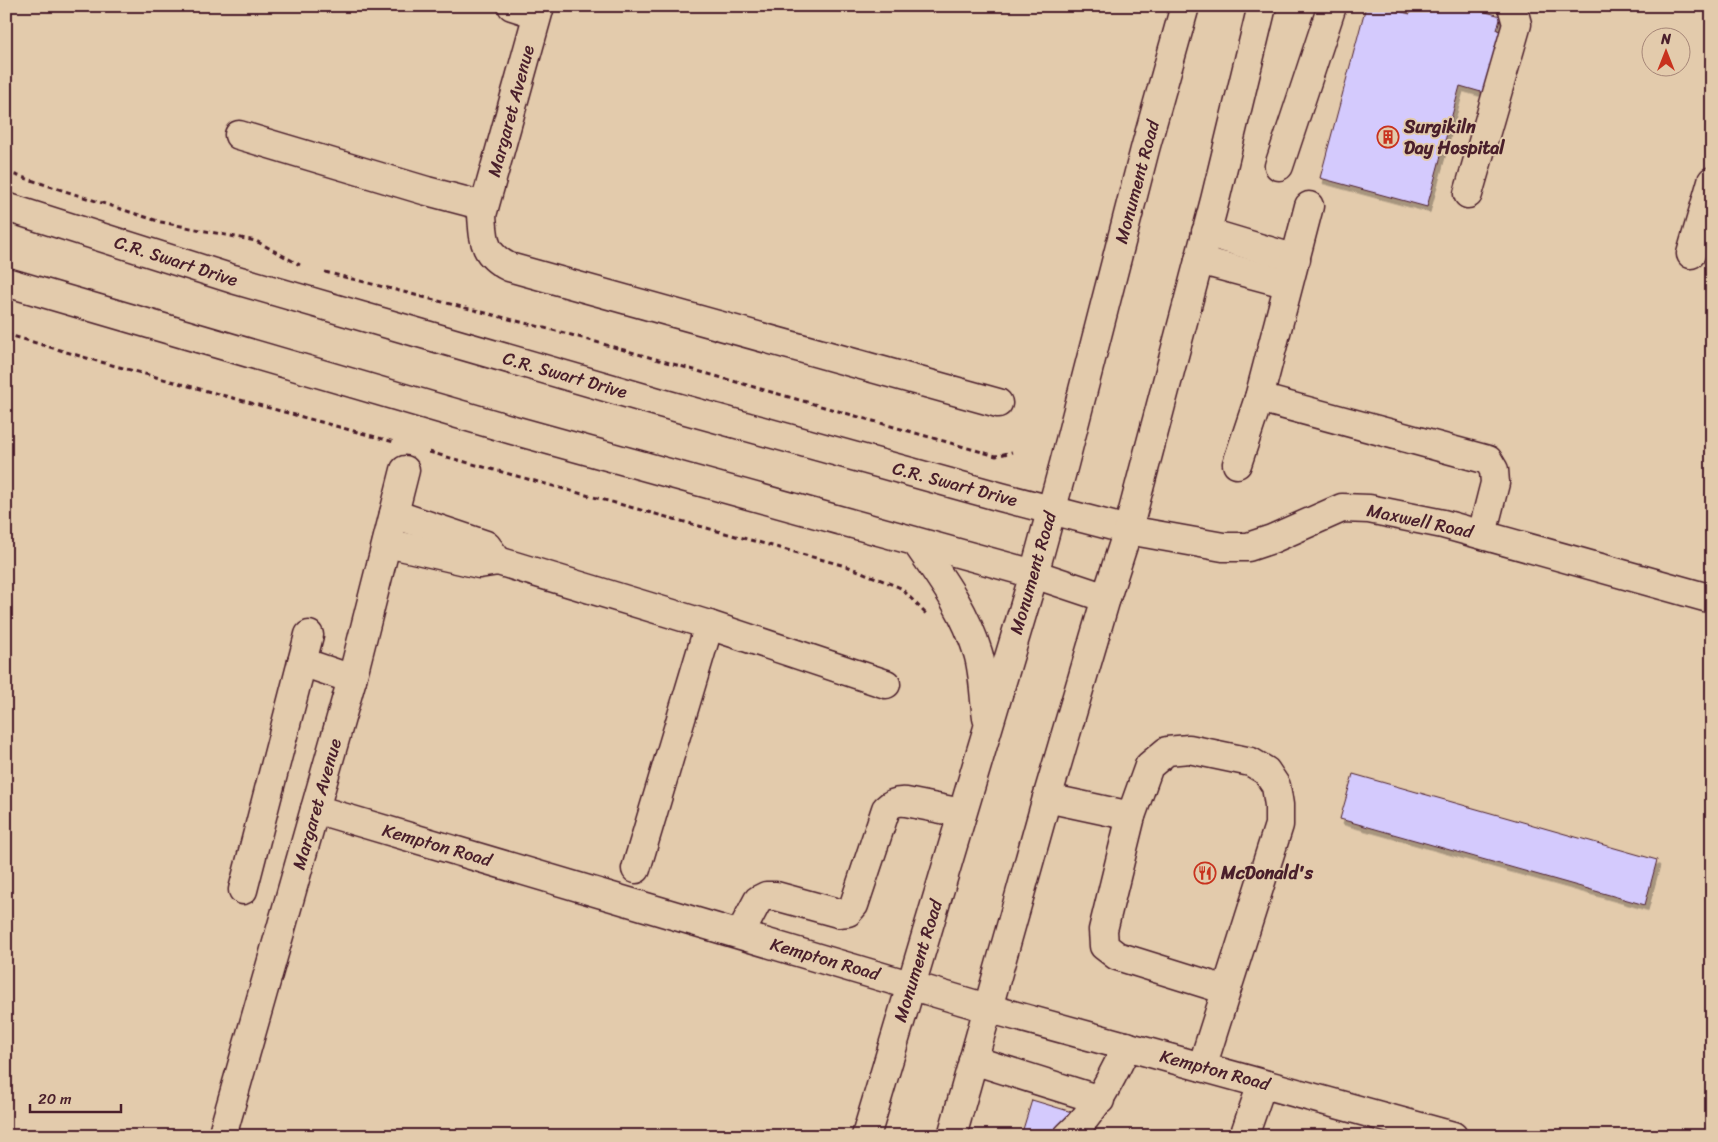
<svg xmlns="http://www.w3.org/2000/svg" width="1718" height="1142" font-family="Sriracha,sans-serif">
	<defs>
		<filter id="shadow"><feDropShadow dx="3" dy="5.5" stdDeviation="0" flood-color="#0004"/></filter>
	</defs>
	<rect width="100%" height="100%" fill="#e3cbac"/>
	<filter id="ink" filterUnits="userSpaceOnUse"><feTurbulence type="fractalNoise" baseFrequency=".02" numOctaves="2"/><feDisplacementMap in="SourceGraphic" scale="10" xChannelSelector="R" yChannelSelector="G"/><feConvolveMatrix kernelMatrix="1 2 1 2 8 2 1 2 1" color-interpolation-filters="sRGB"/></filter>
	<g filter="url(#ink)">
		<g fill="#d4cafd" stroke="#4a1f2b" filter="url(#shadow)">
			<path d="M1366 6H1380L1410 14 1413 6H1463L1501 16 1497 30 1512 34 1495 96 1460 86 1427 207 1320 178Z"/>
			<path d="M1353 774 1657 860 1645 905 1340 819Z"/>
			<path d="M1032 1100 1095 1119 1090 1136H1021Z"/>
		</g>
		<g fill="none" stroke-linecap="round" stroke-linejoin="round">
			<g stroke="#4a1f2b" stroke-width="31">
				<g id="minor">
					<path d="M512 6 537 14"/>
					<path d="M540 6 482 215C484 241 483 254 509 267L998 403"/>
					<path d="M239 135 427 191 484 206"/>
					<path d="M1279 166 1332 6"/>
					<path d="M1468 194 1517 24 1512 6"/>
					<path d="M1206 232 1296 259"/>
					<path d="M1691 254 1712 181"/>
					<path d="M1199 260 1288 284"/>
					<path d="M1259 398 1488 460 1494 470 1495 483 1482 534"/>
					<path d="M1237 464 1259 398 1309 206"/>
					<path d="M394 514 486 545 498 561"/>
					<path d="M1128 530 1223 547H1248L1272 539 1342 508 1369 509 1443 524 1712 599"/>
					<path d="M387 543 479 564 498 561 709 625 886 684"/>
					<path d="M302 662 352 679"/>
					<path d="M1047 798 1131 816"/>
					<path d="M315 809 987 1008 1453 1136"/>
					<path d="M636 869 709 625"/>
					<path d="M243 890 309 635"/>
					<path d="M740 934 758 900 766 896H776L838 913 848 912 854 905 886 809C892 803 897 801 906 802L962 813"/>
					<path d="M973 1060 1100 1100"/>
					<path d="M1202 1067 1279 825V805L1276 786 1266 771 1251 762 1189 749 1167 751 1149 766 1131 816 1103 930 1104 946 1117 956 1226 990"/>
					<path d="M222 1136 352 679 405 470"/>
					<path d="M1068 1136C1096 1111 1111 1079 1127 1046"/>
					<path d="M1244 1136 1262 1084"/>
				</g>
			</g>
			<g stroke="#4a1f2b" stroke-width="31">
				<g id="major">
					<path d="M6 207 233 279 661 403 1001 497 1128 530"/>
					<path d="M6 282 513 430 1034 574 1106 598"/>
					<path d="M916 542C941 578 965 610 978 653 984 673 984 698 987 718"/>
					<path d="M866 1136 1034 574 1064 464 1145 149 1185 6"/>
					<path d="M952 1136 1047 798 1106 598 1128 530 1215 200 1262 6"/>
				</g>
			</g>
			<g stroke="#4a1f2b" stroke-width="3" stroke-dasharray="5 4" stroke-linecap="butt">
				<path d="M6 172 161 222 256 241 300 265"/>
				<path d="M325 272 568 334 996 456 1012 452"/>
				<path d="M6 334 90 359 394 442"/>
				<path d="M429 452 849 567 901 588 927 615"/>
			</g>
			<use href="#minor" stroke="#e3cbac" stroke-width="28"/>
			<use href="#major" stroke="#e3cbac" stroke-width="28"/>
		</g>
	</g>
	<defs>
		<g id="building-ring" transform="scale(1.125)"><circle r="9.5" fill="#e3cbac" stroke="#c8321e" stroke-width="1.5"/><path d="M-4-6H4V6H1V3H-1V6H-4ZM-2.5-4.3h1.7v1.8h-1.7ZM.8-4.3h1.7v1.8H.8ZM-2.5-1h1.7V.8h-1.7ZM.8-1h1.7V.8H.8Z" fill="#c8321e"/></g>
		<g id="restaurant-ring" transform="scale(1.125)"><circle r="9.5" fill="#e3cbac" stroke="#c8321e" stroke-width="1.5"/><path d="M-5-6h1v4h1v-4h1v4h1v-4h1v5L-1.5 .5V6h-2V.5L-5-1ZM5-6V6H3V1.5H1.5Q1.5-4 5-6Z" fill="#c8321e"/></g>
	</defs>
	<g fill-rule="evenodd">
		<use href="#building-ring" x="1388" y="137"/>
		<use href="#restaurant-ring" x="1205" y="873"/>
	</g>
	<g text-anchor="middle" stroke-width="4" stroke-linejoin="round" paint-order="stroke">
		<g font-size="18" fill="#4a1f2b" stroke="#e3cbac">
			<text transform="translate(511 111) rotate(-75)" y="6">Margaret Avenue</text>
			<text transform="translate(1137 182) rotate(-75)" y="6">Monument Road</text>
			<text transform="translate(176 261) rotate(18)" y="6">C.R. Swart Drive</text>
			<text transform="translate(565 375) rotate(16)" y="6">C.R. Swart Drive</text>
			<text transform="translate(955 484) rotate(15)" y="6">C.R. Swart Drive</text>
			<text transform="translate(1420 521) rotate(12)" y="6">Maxwell Road</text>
			<text transform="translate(1033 573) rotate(-74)" y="6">Monument Road</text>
			<text transform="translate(317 804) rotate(-74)" y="6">Margaret Avenue</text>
			<text transform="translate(437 845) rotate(16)" y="6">Kempton Road</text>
			<text transform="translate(825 959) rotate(16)" y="6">Kempton Road</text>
			<text transform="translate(918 961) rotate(-73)" y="6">Monument Road</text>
			<text transform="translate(1215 1070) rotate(15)" y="6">Kempton Road</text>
		</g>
		<g font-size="18" font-weight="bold" fill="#4a1f2b" stroke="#e3cbac" text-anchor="start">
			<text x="1404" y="133">Surgikiln<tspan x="1404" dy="21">Day Hospital</tspan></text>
			<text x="1221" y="879">McDonald's</text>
		</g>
	</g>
	<rect width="1718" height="1142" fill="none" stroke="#e3cbac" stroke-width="25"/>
	<rect x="12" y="12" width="1693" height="1117" fill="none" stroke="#4a1f2b" stroke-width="2" filter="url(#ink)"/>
	<g transform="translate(1666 52)"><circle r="24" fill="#e3cbac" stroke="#a68678"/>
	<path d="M0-4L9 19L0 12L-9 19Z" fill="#c8321e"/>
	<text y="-8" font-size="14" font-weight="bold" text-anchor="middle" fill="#4a1f2b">N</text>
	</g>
	<path d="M30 1104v8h91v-8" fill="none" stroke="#4a1f2b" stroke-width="2.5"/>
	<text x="38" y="1104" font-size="15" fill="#4a1f2b" stroke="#e3cbac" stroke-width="4" paint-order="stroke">20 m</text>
</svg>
